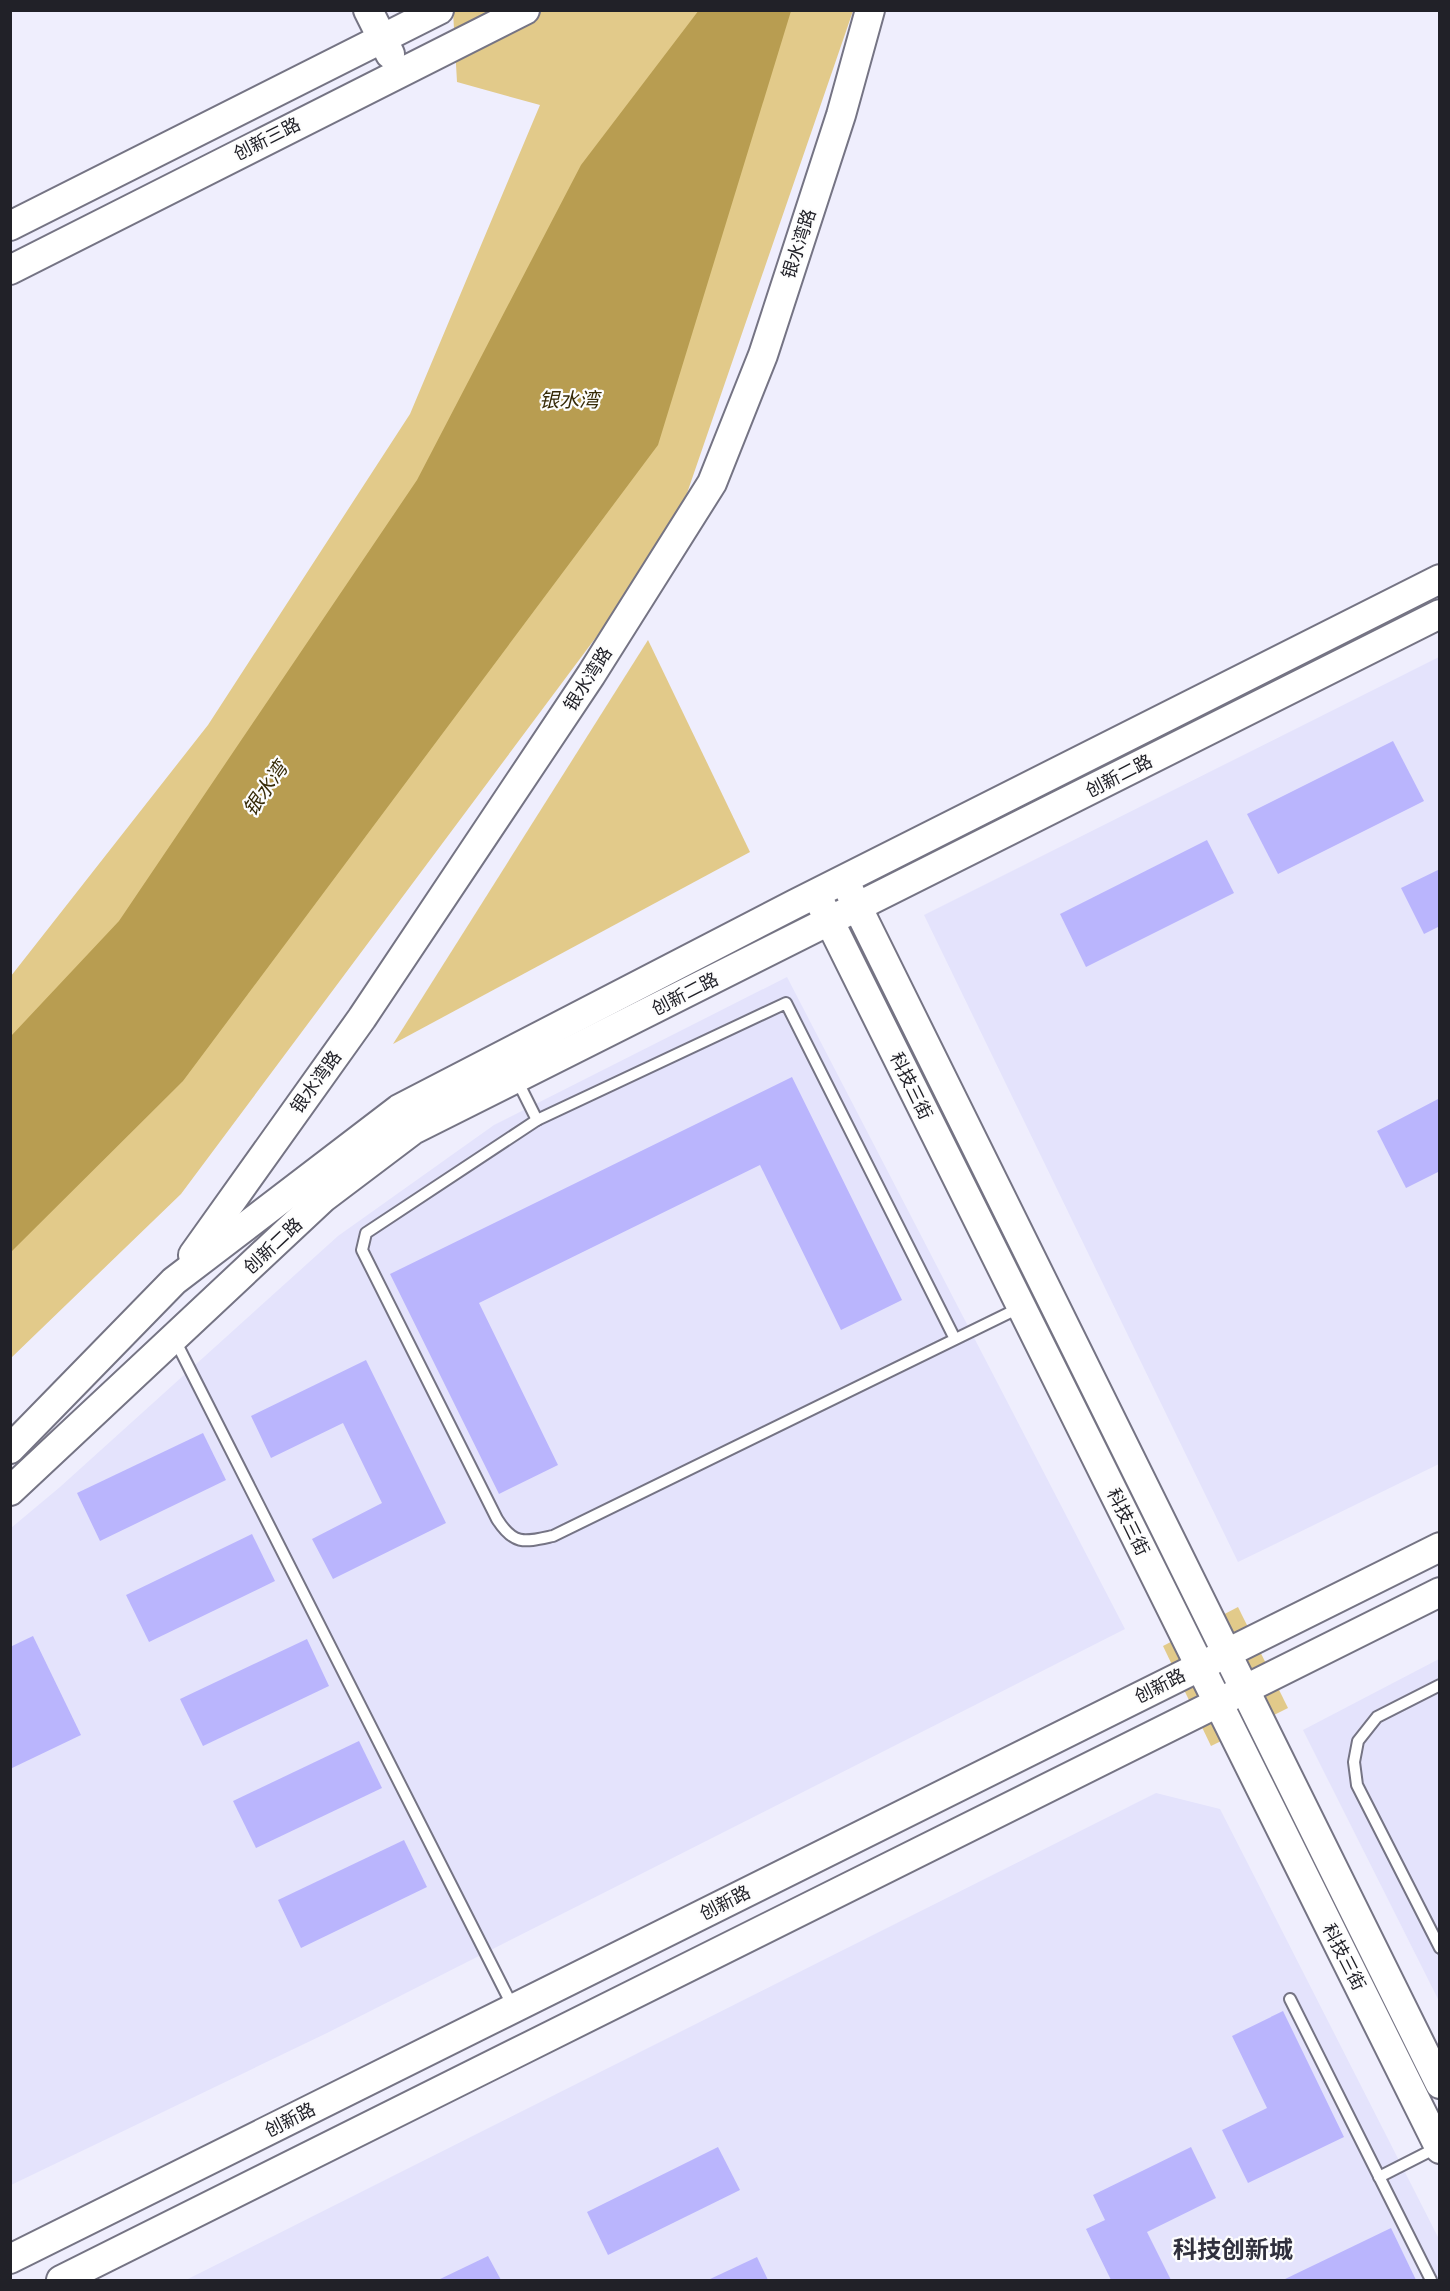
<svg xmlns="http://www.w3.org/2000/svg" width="1450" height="2291" font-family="Bitter,'Noto Sans SC',serif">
	<rect width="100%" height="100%" fill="#efeefd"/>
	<g fill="#e4e3fc">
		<path d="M1439 657V1464L1238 1562 924 915Z"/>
		<path d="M787 977 1125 1629 327 2033 11 2185V1528L60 1487 338 1236 494 1125Z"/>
		<path d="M1439 1659V2001L1303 1730Z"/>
		<path d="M1156 1793 1220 1809 1440 2241 1439 2280H186Z"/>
	</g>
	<g fill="#e2ca8a">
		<path d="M453 11H853L673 534 181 1194 11 1358V976L208 725 410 414 540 105 457 82Z"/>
		<path d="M648 640 750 852 393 1044Z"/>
		<path d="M1238 1607 1288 1708 1211 1746 1163 1646Z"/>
	</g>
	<path fill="#b89d51" d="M699 10 791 11 658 445 183 1081 11 1252V1036L119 921 417 480 581 165Z"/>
	<g fill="#bab5fd">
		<path d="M1393 741 1424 801 1278 874 1247 814Z"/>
		<path d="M1207 840 1234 893 1086 967 1060 914Z"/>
		<path d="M1440 869V926L1424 934 1401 888Z"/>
		<path d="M792 1077 902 1300 841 1330 760 1165 479 1303 558 1465 499 1494 390 1274Z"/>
		<path d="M1440 1098V1171L1406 1188 1377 1131Z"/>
		<path d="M366 1360 446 1523 333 1579 312 1539 382 1503 343 1423 271 1458 251 1416Z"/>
		<path d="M203 1433 226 1480 100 1541 77 1493Z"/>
		<path d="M252 1534 275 1581 149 1642 126 1595Z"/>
		<path d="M33 1636 81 1735 10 1769V1647Z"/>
		<path d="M307 1639 329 1686 203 1746 180 1699Z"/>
		<path d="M359 1741 382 1788 256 1848 233 1801Z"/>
		<path d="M404 1840 427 1887 301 1948 278 1900Z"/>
		<path d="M1283 2011 1344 2137 1248 2183 1222 2130 1267 2108 1232 2036Z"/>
		<path d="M718 2147 740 2190 608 2255 587 2212Z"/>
		<path d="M1191 2147 1216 2198 1147 2232 1171 2280H1111L1086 2229 1105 2220 1093 2195Z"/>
		<path d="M1391 2228 1416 2280H1283Z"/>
		<path d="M488 2256 501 2280H438Z"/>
		<path d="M757 2257 768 2280H708Z"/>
	</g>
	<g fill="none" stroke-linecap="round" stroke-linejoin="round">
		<g stroke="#757484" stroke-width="14">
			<g id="lane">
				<path d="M517 1080 537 1120"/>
				<path d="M174 1338 513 2007"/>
				<path d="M955 1339 786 1003 537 1120 366 1233 362 1250 497 1519C514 1546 525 1542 553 1536L1021 1307"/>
				<path d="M1440 1685 1377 1717 1358 1741 1354 1762 1357 1785 1440 1948"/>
				<path d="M1290 1999 1431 2280"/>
				<path d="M1379 2177 1438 2147"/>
			</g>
		</g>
		<g stroke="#757484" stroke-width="32">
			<g id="secondary">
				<path d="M368 10 390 54"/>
				<path d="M10 226 439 10"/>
				<path d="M10 270 525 10"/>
				<path d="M850 892 1440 2084"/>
				<path d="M821 904 1440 2149"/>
				<path d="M193 1255 362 1018 591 675 712 483 763 355 841 115 870 10"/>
				<path d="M10 1449 174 1281 399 1109 795 904 1440 579"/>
				<path d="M10 1491 323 1198 413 1130 1440 614"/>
				<path d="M10 2259 1440 1547"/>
				<path d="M61 2280 1440 1592"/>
			</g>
		</g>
		<use href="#lane" stroke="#fff" stroke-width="10"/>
		<use href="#secondary" stroke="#fff" stroke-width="28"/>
	</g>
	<g text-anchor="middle" stroke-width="4.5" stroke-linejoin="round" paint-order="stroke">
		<g font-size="18" fill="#212128" stroke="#fdfdfd">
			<text transform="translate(267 139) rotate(-27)" y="6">创新三路</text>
			<text transform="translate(799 244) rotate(-72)" y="6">银水湾路</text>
			<text transform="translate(588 679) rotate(-57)" y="6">银水湾路</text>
			<text transform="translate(1119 776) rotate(-27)" y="6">创新二路</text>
			<text transform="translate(685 994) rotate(-27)" y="6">创新二路</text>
			<text transform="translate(316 1082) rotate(-54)" y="6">银水湾路</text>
			<text transform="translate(911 1086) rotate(64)" y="6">科技三街</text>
			<text transform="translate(273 1246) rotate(-43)" y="6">创新二路</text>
			<text transform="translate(1128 1522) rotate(64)" y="6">科技三街</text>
			<text transform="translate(1160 1686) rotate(-27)" y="6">创新路</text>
			<text transform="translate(725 1903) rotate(-27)" y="6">创新路</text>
			<text transform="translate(1344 1957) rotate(63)" y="6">科技三街</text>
			<text transform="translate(290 2120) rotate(-27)" y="6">创新路</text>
		</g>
		<g font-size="20" font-style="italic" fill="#362a07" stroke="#fdfdfd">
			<text x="569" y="407">银水湾</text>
			<text transform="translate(265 789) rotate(-55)" y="7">银水湾</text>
		</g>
		<g font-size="24" font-weight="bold" fill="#30303d" stroke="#fdfdfd">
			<text x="1233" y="2258">科技创新城</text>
		</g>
	</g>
	<rect width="1450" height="2291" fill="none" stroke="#212128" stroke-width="24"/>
</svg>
